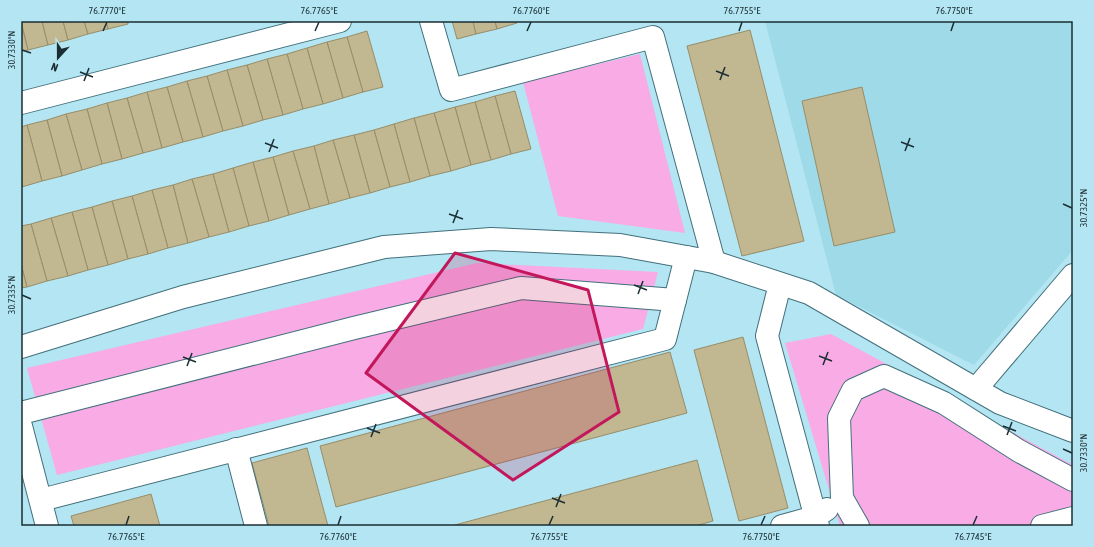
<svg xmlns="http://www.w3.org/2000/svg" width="1094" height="547" font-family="'Asap Condensed',sans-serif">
	<rect width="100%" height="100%" fill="#b4e5f2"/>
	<path fill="#9fdae8" d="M765 21H1073V250L974 365 836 295Z"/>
	<g fill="#f8abe5">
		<path d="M640 54 685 233 558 216 523 82Z"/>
		<path d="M477 263 658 272 643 329 57 475 27 368Z"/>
		<path d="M831 334 1073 465V526H840L785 343Z"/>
	</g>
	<g fill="#c1b791" stroke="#978d68">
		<path d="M21 21H42L48 45 28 50Z"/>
		<path d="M42 21H63L68 40 48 45Z"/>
		<path d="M63 21H84L88 34 68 40Z"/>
		<path d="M84 21H106L108 29 88 34Z"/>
		<path d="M106 21H128V24L108 29Z"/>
		<path d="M452 21H473L476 34 457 39Z"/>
		<path d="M473 21H495L497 29 476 34Z"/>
		<path d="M495 21H516L517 23 497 29Z"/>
		<path d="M21 23 28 50 21 51Z"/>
		<path d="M750 30 804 241 742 256 687 46Z"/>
		<path d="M367 31 383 87 363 92 347 37Z"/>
		<path d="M347 37 363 92 343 98 327 42Z"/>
		<path d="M327 42 343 98 323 104 307 48Z"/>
		<path d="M307 48 323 104 303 109 287 54Z"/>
		<path d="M287 54 303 109 283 115 267 59Z"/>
		<path d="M267 59 283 115 263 120 247 65Z"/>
		<path d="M247 65 263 120 243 126 227 70Z"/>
		<path d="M227 70 243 126 223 131 207 76Z"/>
		<path d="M207 76 223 131 203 137 187 81Z"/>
		<path d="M187 81 203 137 183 142 167 87Z"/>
		<path d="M167 87 183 142 162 148 147 92Z"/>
		<path d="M862 87 895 232 834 246 802 101Z"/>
		<path d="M515 91 531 149 511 154 495 96Z"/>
		<path d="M147 92 162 148 143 153 127 98Z"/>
		<path d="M495 96 511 154 491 160 475 102Z"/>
		<path d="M127 98 143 153 122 159 107 103Z"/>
		<path d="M475 102 491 160 471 165 455 107Z"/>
		<path d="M107 103 122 159 102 164 87 109Z"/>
		<path d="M455 107 471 165 451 171 434 113Z"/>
		<path d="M87 109 102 164 82 170 66 114Z"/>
		<path d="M434 113 451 171 430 176 414 118Z"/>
		<path d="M66 114 82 170 62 176 47 120Z"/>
		<path d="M414 118 430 176 410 182 394 124Z"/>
		<path d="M47 120 62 176 42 181 27 125Z"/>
		<path d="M394 124 410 182 390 187 374 130Z"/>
		<path d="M27 125 42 181 22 187 21 127Z"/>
		<path d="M374 130 390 187 370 193 354 135Z"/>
		<path d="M354 135 370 193 350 198 333 140Z"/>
		<path d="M333 140 350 198 329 204 314 146Z"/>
		<path d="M314 146 329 204 310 209 293 151Z"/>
		<path d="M293 151 310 209 289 215 273 157Z"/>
		<path d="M273 157 289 215 269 221 253 162Z"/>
		<path d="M253 162 269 221 249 226 233 168Z"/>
		<path d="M233 168 249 226 229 232 213 174Z"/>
		<path d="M213 174 229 232 209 237 192 179Z"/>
		<path d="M192 179 209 237 188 243 173 185Z"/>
		<path d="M173 185 188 243 168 248 152 190Z"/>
		<path d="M152 190 168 248 148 254 132 196Z"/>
		<path d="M132 196 148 254 128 259 112 201Z"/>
		<path d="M112 201 128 259 108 265 92 207Z"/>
		<path d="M92 207 108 265 88 270 72 212Z"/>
		<path d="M72 212 88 270 68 276 51 218Z"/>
		<path d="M51 218 68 276 47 281 31 224Z"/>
		<path d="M31 224 47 281 27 287 21 264V226Z"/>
		<path d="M21 264 27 287 21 288Z"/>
		<path d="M743 337 788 508 739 521 694 350Z"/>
		<path d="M670 352 687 413 336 507 320 446Z"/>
		<path d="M307 448 328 526H269L252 463Z"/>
		<path d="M697 460 713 521 695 526H451Z"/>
		<path d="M151 494 160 526H74L71 516Z"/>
	</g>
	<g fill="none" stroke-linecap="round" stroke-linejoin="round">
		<g stroke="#42707b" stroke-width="24">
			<g id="street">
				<path d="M431 21 451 90 653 37 714 262"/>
				<path d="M21 103 340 21"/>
				<path d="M780 284 767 336 818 526"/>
				<path d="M976 389 1073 275"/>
				<path d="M21 413 354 328 521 288 675 300"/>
				<path d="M21 426 47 526"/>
				<path d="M236 449 256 526"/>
				<path d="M41 500 665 339 686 257"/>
				<path d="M782 526 815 517 827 509"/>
				<path d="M858 526 842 498 839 418 853 390 884 376 944 403 1019 451 1073 480"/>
				<path d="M1042 526 1073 518"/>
			</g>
		</g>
		<g stroke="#42707b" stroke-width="24">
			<path id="secondary" d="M21 347 183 297 384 247 491 239 620 245 714 262 809 293 1000 403 1073 431"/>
		</g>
		<use href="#street" stroke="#fff" stroke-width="22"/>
		<use href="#secondary" stroke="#fff" stroke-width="22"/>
	</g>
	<path fill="#c2185b" fill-opacity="0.2" stroke="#c2185b" stroke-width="3" stroke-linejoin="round" d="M455 253 588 290 619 412 513 480 366 373Z"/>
	<path fill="none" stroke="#1a2e33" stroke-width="1.5" d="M103 31 107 22M315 31 319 22M527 31 531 22M739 31 742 22M951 31 954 22M22 50 31 53M716 71 729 76M80 72 93 77M720 80 725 67M84 81 89 68M901 142 914 147M265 143 278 148M905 151 910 138M269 152 274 139M1063 204 1072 208M449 214 463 219M453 223 458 210M634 285 647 290M638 294 643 281M22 295 31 299M819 356 832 361M183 357 196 362M823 365 828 352M187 366 192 353M1003 426 1016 431M367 428 380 433M1007 435 1012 422M371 437 376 424M1063 449 1072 453M552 498 565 503M556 507 561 494M126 525 129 516M338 525 341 516M549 525 553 516M761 525 765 516M973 525 977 516"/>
	<rect width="1094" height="547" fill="none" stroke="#b4e5f2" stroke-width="44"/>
	<g transform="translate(58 58) rotate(201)" stroke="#b4e5f2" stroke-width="3" paint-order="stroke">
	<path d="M0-3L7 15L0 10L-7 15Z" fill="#1a2e33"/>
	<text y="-6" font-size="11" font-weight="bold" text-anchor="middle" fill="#1a2e33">N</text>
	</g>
	<rect x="22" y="22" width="1050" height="503" fill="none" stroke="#1a2e33" stroke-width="1.5"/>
	<g font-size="10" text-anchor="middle" fill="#1a2e33">
		<text x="107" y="14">76.7770°E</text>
		<text x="319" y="14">76.7765°E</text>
		<text x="531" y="14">76.7760°E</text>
		<text x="742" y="14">76.7755°E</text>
		<text x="954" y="14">76.7750°E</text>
		<text transform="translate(11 50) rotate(-90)" y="4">30.7330°N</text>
		<text transform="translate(1083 208) rotate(-90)" y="4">30.7325°N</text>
		<text transform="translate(11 295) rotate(-90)" y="4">30.7335°N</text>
		<text transform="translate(1083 453) rotate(-90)" y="4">30.7330°N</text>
		<text x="126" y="540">76.7765°E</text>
		<text x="338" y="540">76.7760°E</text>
		<text x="549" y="540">76.7755°E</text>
		<text x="761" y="540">76.7750°E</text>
		<text x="973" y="540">76.7745°E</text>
	</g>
</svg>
